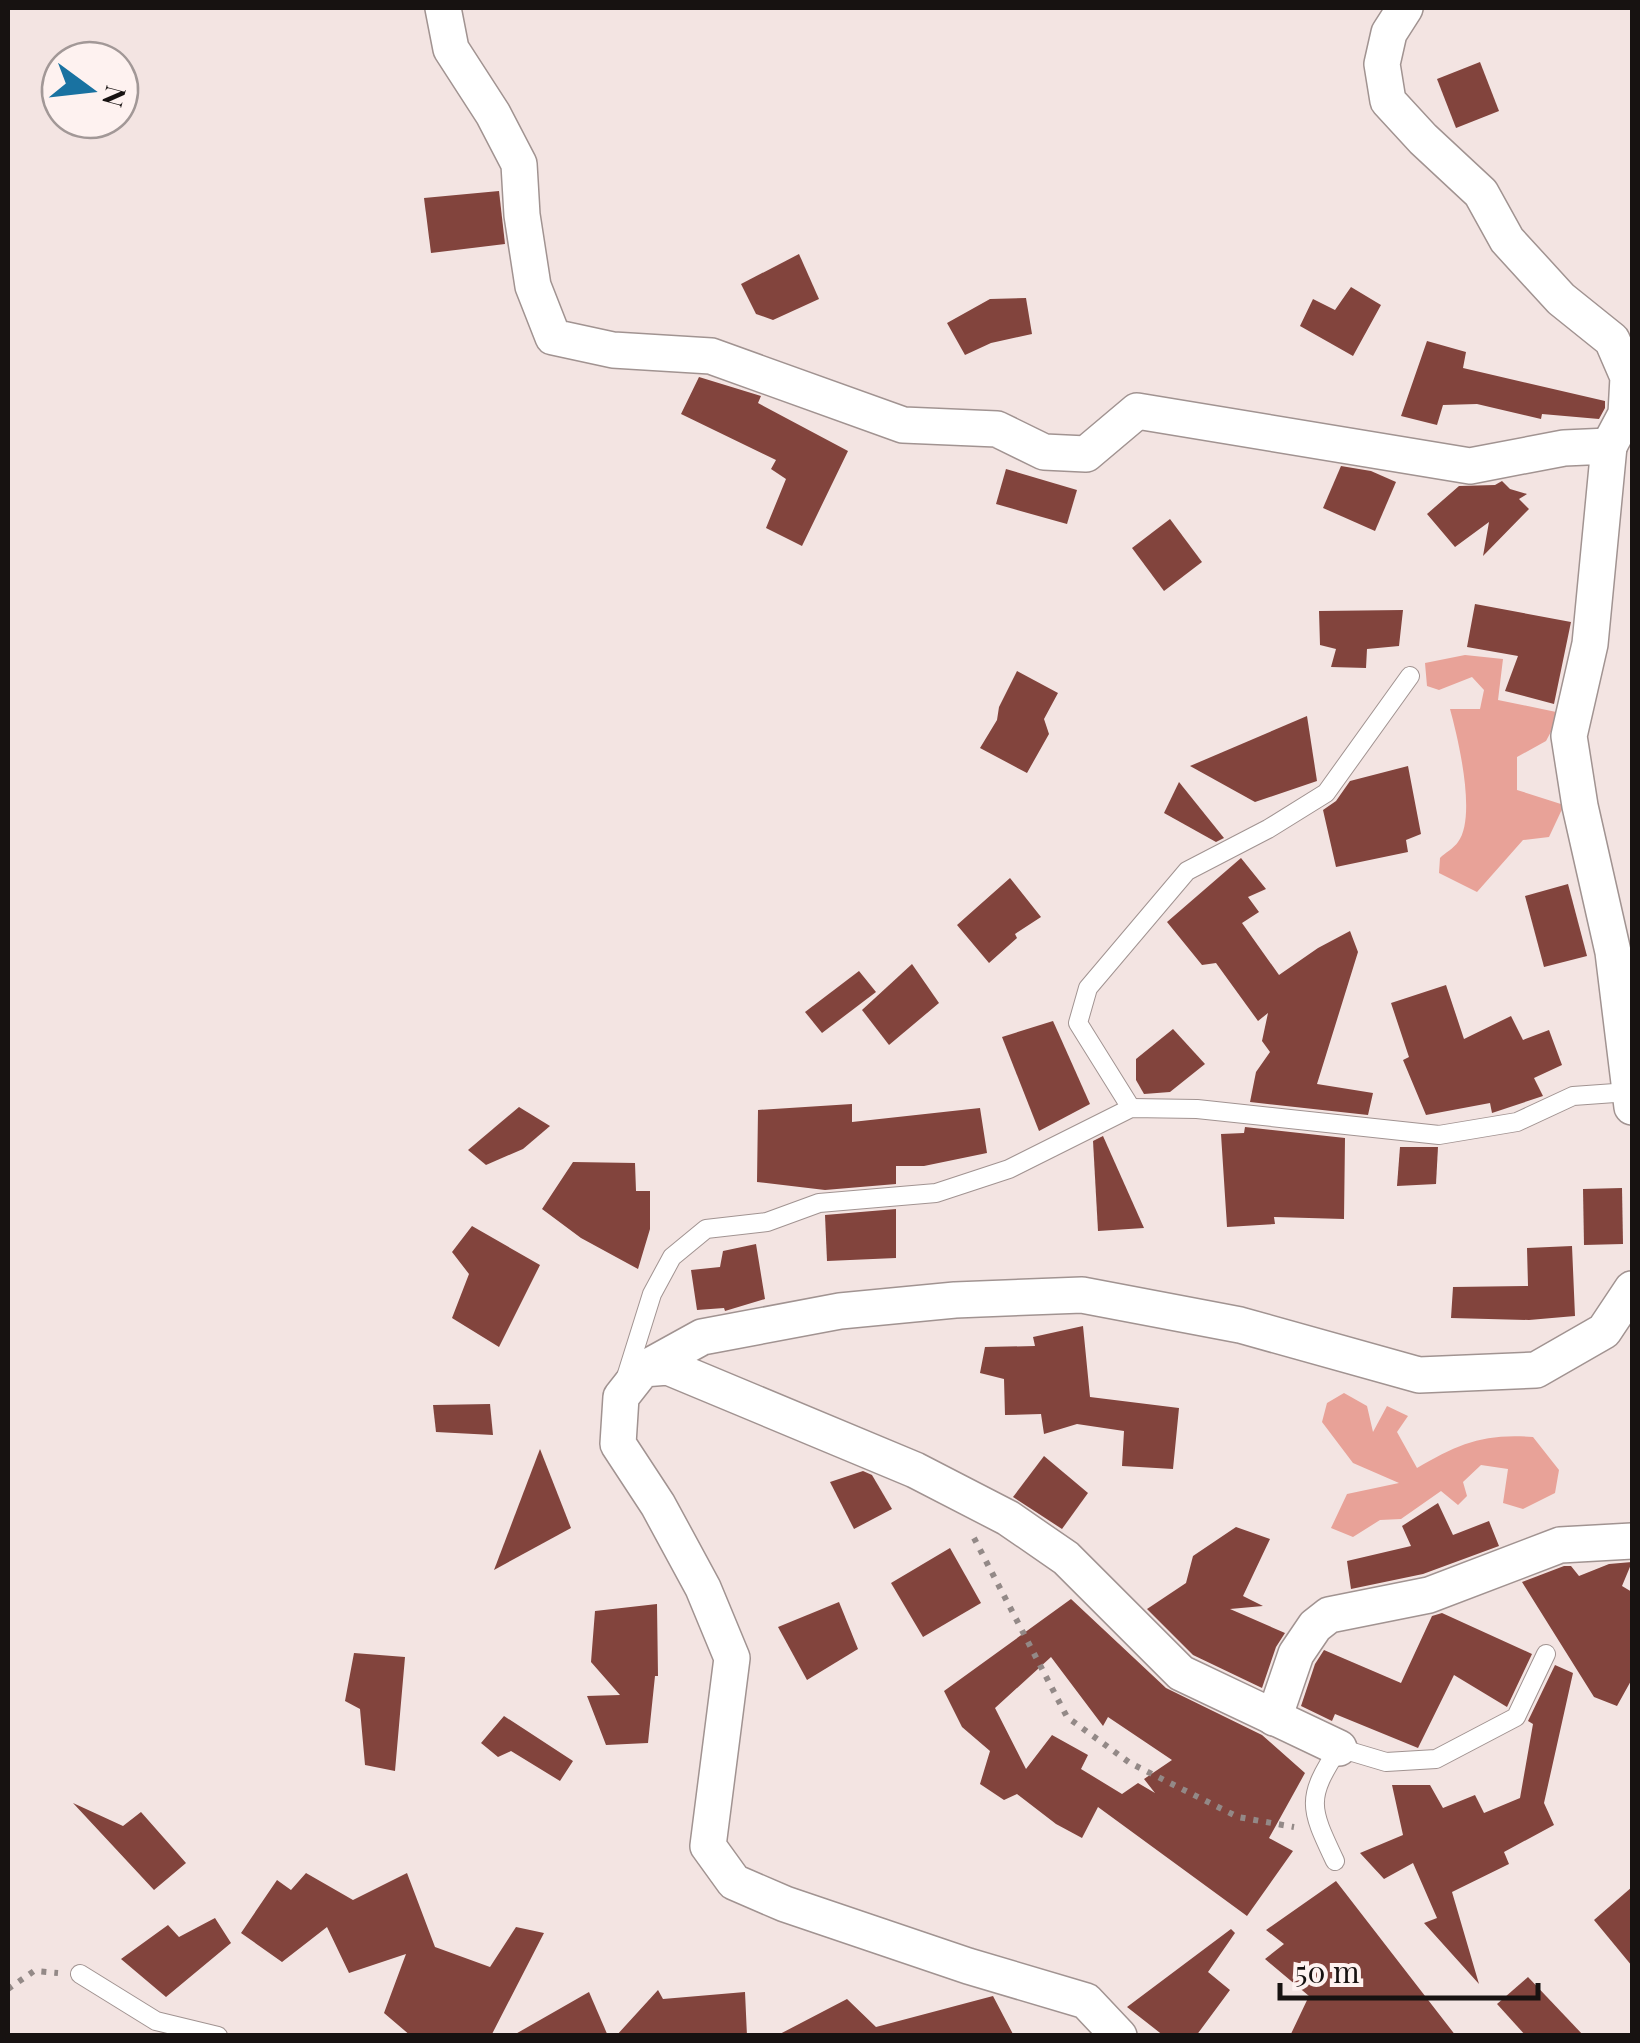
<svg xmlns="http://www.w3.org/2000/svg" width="1640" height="2043" font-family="'Playfair Display',serif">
	<rect width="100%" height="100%" fill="#f3e4e2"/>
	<g fill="#e8a298">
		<path d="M1465 655 1503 659 1498 700 1561 713 1546 741 1517 757V790L1564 805 1549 837 1523 840 1477 892 1439 873 1440 858C1445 853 1454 848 1458 842 1477 817 1458 738 1450 709H1480L1484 690 1472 677 1439 690 1427 686 1425 663Z"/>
		<path d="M1344 1393 1367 1406 1373 1432 1387 1406 1408 1416 1397 1432 1417 1468C1458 1444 1484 1433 1533 1437L1559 1470 1555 1493 1523 1509 1503 1503 1508 1469 1481 1465 1463 1482 1467 1496 1458 1505 1441 1491 1401 1519 1380 1520 1353 1537 1331 1528 1347 1494 1399 1483 1353 1463 1322 1422 1327 1403Z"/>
	</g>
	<g fill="#82443d" fill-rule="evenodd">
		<path d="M1480 62 1499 111 1456 128 1437 79Z"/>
		<path d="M499 191 505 244 431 253 424 198Z"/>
		<path d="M799 254 819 299 773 320 756 314 741 284Z"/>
		<path d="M1351 287 1381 305 1353 356 1300 326 1313 299 1335 310Z"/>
		<path d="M1026 298 1032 334 991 343 965 355 947 323 990 299Z"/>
		<path d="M1427 341 1466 352 1463 368 1605 401V408L1599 419 1542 414 1541 419 1477 404 1443 405 1437 425 1401 416Z"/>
		<path d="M699 377 761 396 758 403 848 451 802 546 766 528 786 479 771 469 776 460 681 414Z"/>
		<path d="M1341 466 1371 471 1396 482 1375 531 1323 508Z"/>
		<path d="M1006 469 1077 490 1067 524 996 504Z"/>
		<path d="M1502 481 1510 489 1527 494 1519 499 1529 509 1483 556 1489 522 1455 547 1427 514 1459 486 1495 485Z"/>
		<path d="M1170 519 1202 562 1164 591 1132 548Z"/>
		<path d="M1475 604 1571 622 1554 704 1505 691 1518 656 1467 647Z"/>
		<path d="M1403 610 1399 646 1367 649 1366 668 1331 667 1336 649 1320 645 1319 611Z"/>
		<path d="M1017 671 1058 693 1044 719 1049 734 1027 773 980 748 997 720 999 707Z"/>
		<path d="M1307 716 1317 781 1255 802 1190 766Z"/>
		<path d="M1408 766 1421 834 1406 840 1408 852 1336 867 1323 810 1336 801 1350 781Z"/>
		<path d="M1179 782 1224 838 1216 842 1164 813Z"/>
		<path d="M1241 858 1266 889 1248 897 1259 912 1242 923 1279 975 1318 948 1350 931 1358 952 1317 1084 1373 1093 1368 1115 1250 1102 1256 1072 1270 1052 1262 1041 1268 1013 1258 1021 1216 963 1202 965 1167 922Z"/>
		<path d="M1010 878 1041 917 1015 934 1017 938 989 963 957 925Z"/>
		<path d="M1568 884 1587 956 1544 967 1525 896Z"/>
		<path d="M912 964 939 1003 889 1045 862 1010Z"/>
		<path d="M859 971 876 992 822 1033 805 1012Z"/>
		<path d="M1446 985 1464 1039 1511 1016 1523 1040 1549 1030 1562 1065 1534 1078 1543 1096 1492 1113 1490 1103 1426 1115 1403 1060 1409 1057 1391 1003Z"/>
		<path d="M1053 1021 1090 1104 1039 1131 1002 1037Z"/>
		<path d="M1173 1029 1205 1064 1170 1092 1144 1094 1136 1080V1059Z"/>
		<path d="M852 1104V1122L980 1108 987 1153 924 1166H896V1184L825 1190 757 1182 758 1110Z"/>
		<path d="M519 1107 550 1126 523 1149 486 1165 468 1150Z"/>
		<path d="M1245 1127 1345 1138 1344 1219 1274 1217 1275 1224 1227 1227 1221 1134 1244 1133Z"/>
		<path d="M1103 1136 1144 1228 1098 1231 1093 1141Z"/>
		<path d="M1400 1147H1438L1436 1184 1397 1186Z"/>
		<path d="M573 1162 635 1163 636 1191H650V1229L638 1269 581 1238 542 1209Z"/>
		<path d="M1622 1188 1623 1244 1584 1245 1583 1189Z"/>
		<path d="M896 1209V1258L827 1261 825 1215Z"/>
		<path d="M472 1226 540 1265 499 1347 452 1318 469 1274 452 1252Z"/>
		<path d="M756 1244 765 1299 725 1311 724 1308 697 1310 691 1270 720 1267 723 1251Z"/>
		<path d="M1572 1246 1575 1316 1529 1320 1451 1318 1453 1287 1528 1286 1527 1248Z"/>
		<path d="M1083 1326 1090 1397 1179 1408 1173 1469 1122 1466 1124 1431 1077 1424 1044 1434 1041 1414 1005 1415 1004 1379 980 1373 985 1347 1035 1346 1033 1337Z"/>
		<path d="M490 1404 493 1435 436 1432 433 1405Z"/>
		<path d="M540 1449 571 1528 494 1570Z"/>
		<path d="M1044 1456 1088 1493 1062 1529 1013 1497Z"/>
		<path d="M863 1471 872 1475 892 1509 854 1529 830 1482Z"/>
		<path d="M1438 1503 1453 1535 1489 1521 1499 1546 1423 1574 1351 1589 1347 1561 1411 1546 1402 1526Z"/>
		<path d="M1236 1527 1270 1539 1243 1596 1263 1606 1230 1609 1285 1633 1276 1647 1262 1688 1193 1655 1147 1609 1186 1583 1193 1556Z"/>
		<path d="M950 1548 981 1603 923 1637 891 1583Z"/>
		<path d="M1632 1562 1622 1586 1632 1592V1679L1617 1706 1594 1697 1522 1582 1564 1566H1571L1579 1576 1609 1564Z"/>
		<path d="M1071 1599 1166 1688 1262 1735 1305 1773 1269 1838 1293 1851 1247 1916 1098 1807 1082 1838 1056 1824 1017 1794 1004 1800 980 1784 990 1751 962 1727 944 1691ZM1051 1657 1103 1726 1108 1717 1172 1760 1144 1779 1155 1793 1138 1783 1122 1794 1081 1769 1088 1755 1052 1735 1026 1769 995 1708Z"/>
		<path d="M839 1602 858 1649 807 1680 778 1627Z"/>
		<path d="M657 1604 658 1676H655L648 1743 606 1745 587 1696 620 1695 591 1662 595 1611Z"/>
		<path d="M1442 1613 1532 1654 1507 1707 1454 1675 1418 1748 1335 1714 1332 1721 1301 1706 1315 1664 1324 1650 1401 1683 1432 1616Z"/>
		<path d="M354 1653 405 1657 395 1771 365 1765 360 1709 345 1701Z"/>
		<path d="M1555 1665 1573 1673 1544 1803 1554 1825 1504 1852 1509 1864 1452 1892 1479 1984 1424 1923 1437 1918 1413 1863 1384 1879 1360 1853 1403 1835 1392 1785H1430L1443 1808 1475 1795 1484 1813 1520 1798 1533 1724 1528 1721Z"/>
		<path d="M504 1716 573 1761 560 1781 511 1751 498 1757 481 1743Z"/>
		<path d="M73 1803 123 1826 141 1812 186 1863 154 1890Z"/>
		<path d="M306 1873 353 1900 407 1873 435 1947 490 1967 516 1927 544 1933 491 2036H411L384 2013 406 1954 349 1973 327 1927 282 1962 241 1933 277 1880 291 1890Z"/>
		<path d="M1336 1881 1456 2036H1290L1309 1996 1265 1959 1284 1944 1266 1930Z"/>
		<path d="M1632 1887V1966L1594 1920Z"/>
		<path d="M215 1918 231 1943 166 1997 121 1959 168 1925 179 1937Z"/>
		<path d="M1231 1929 1235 1933 1208 1972 1230 1990 1196 2036H1164L1127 2007Z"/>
		<path d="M1528 1977 1584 2036H1526L1497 2004Z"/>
		<path d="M658 1990 663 1999 745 1992 747 2036H616Z"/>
		<path d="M589 1992 608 2036H512Z"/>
		<path d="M993 1996 1014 2036H776L847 1999 876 2027Z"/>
	</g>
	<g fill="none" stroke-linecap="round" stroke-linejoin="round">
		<g stroke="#a19391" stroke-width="20">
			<g id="service">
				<path d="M1131 1108 1078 1023 1088 988 1187 871 1268 829 1326 793 1410 676"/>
				<path d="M626 1377 652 1294 672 1257 706 1229 767 1222 819 1203 936 1193 1009 1169 1131 1108 1197 1109 1439 1135 1517 1122 1573 1096 1629 1092"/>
				<path d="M1335 1861C1310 1808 1305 1799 1339 1748L1386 1762 1436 1759 1516 1717 1546 1654"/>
				<path d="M80 1974 156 2021 218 2036"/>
			</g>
		</g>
		<g stroke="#a19391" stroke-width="38">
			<g id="minor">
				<path d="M443 8 451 49 493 114 519 164 522 215 533 286 553 337 613 350 711 356 903 425 997 429 1044 452 1086 454 1137 411 1470 466 1564 448 1609 446 1590 644 1569 736 1580 806 1613 952 1632 1107"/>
				<path d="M1405 8 1389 33 1382 64 1388 101 1423 139 1481 193 1507 240 1561 299 1612 340 1628 377 1626 414 1609 446"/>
				<path d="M644 1369 702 1337 840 1311 955 1300 1082 1295 1240 1325 1419 1375 1536 1370 1604 1331 1632 1289"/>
				<path d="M1274 1718 1296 1654 1315 1626 1329 1615 1429 1595 1560 1545 1632 1541"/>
				<path d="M1119 2036 1086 2001 968 1966 785 1904 734 1882 708 1846 732 1658 703 1588 658 1505 618 1444 621 1397 643 1369 668 1367 915 1470 1008 1518 1066 1558 1181 1673 1339 1748"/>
			</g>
		</g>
		<g stroke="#938987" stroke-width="6" stroke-dasharray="5 8" stroke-linecap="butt">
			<path d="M974 1538 1067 1717 1130 1763 1238 1817 1294 1827"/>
			<path d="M8 1989 34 1971 58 1973"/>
		</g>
		<use href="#service" stroke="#fff" stroke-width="18"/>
		<use href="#minor" stroke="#fff" stroke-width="35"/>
	</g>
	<rect width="1640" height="2043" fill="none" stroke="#171211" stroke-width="20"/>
	<g transform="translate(90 90) rotate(105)"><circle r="48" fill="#fef2f0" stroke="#a29897" stroke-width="2.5"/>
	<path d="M0-8L18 38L0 25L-18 38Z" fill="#1972a1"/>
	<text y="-15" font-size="28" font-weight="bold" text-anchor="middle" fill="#171211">N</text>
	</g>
	<path d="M1280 1983v15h258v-15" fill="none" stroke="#171211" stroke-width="5"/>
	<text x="1295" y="1983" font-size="30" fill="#171211" stroke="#fef2f0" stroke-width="8" paint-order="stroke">50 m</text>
</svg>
